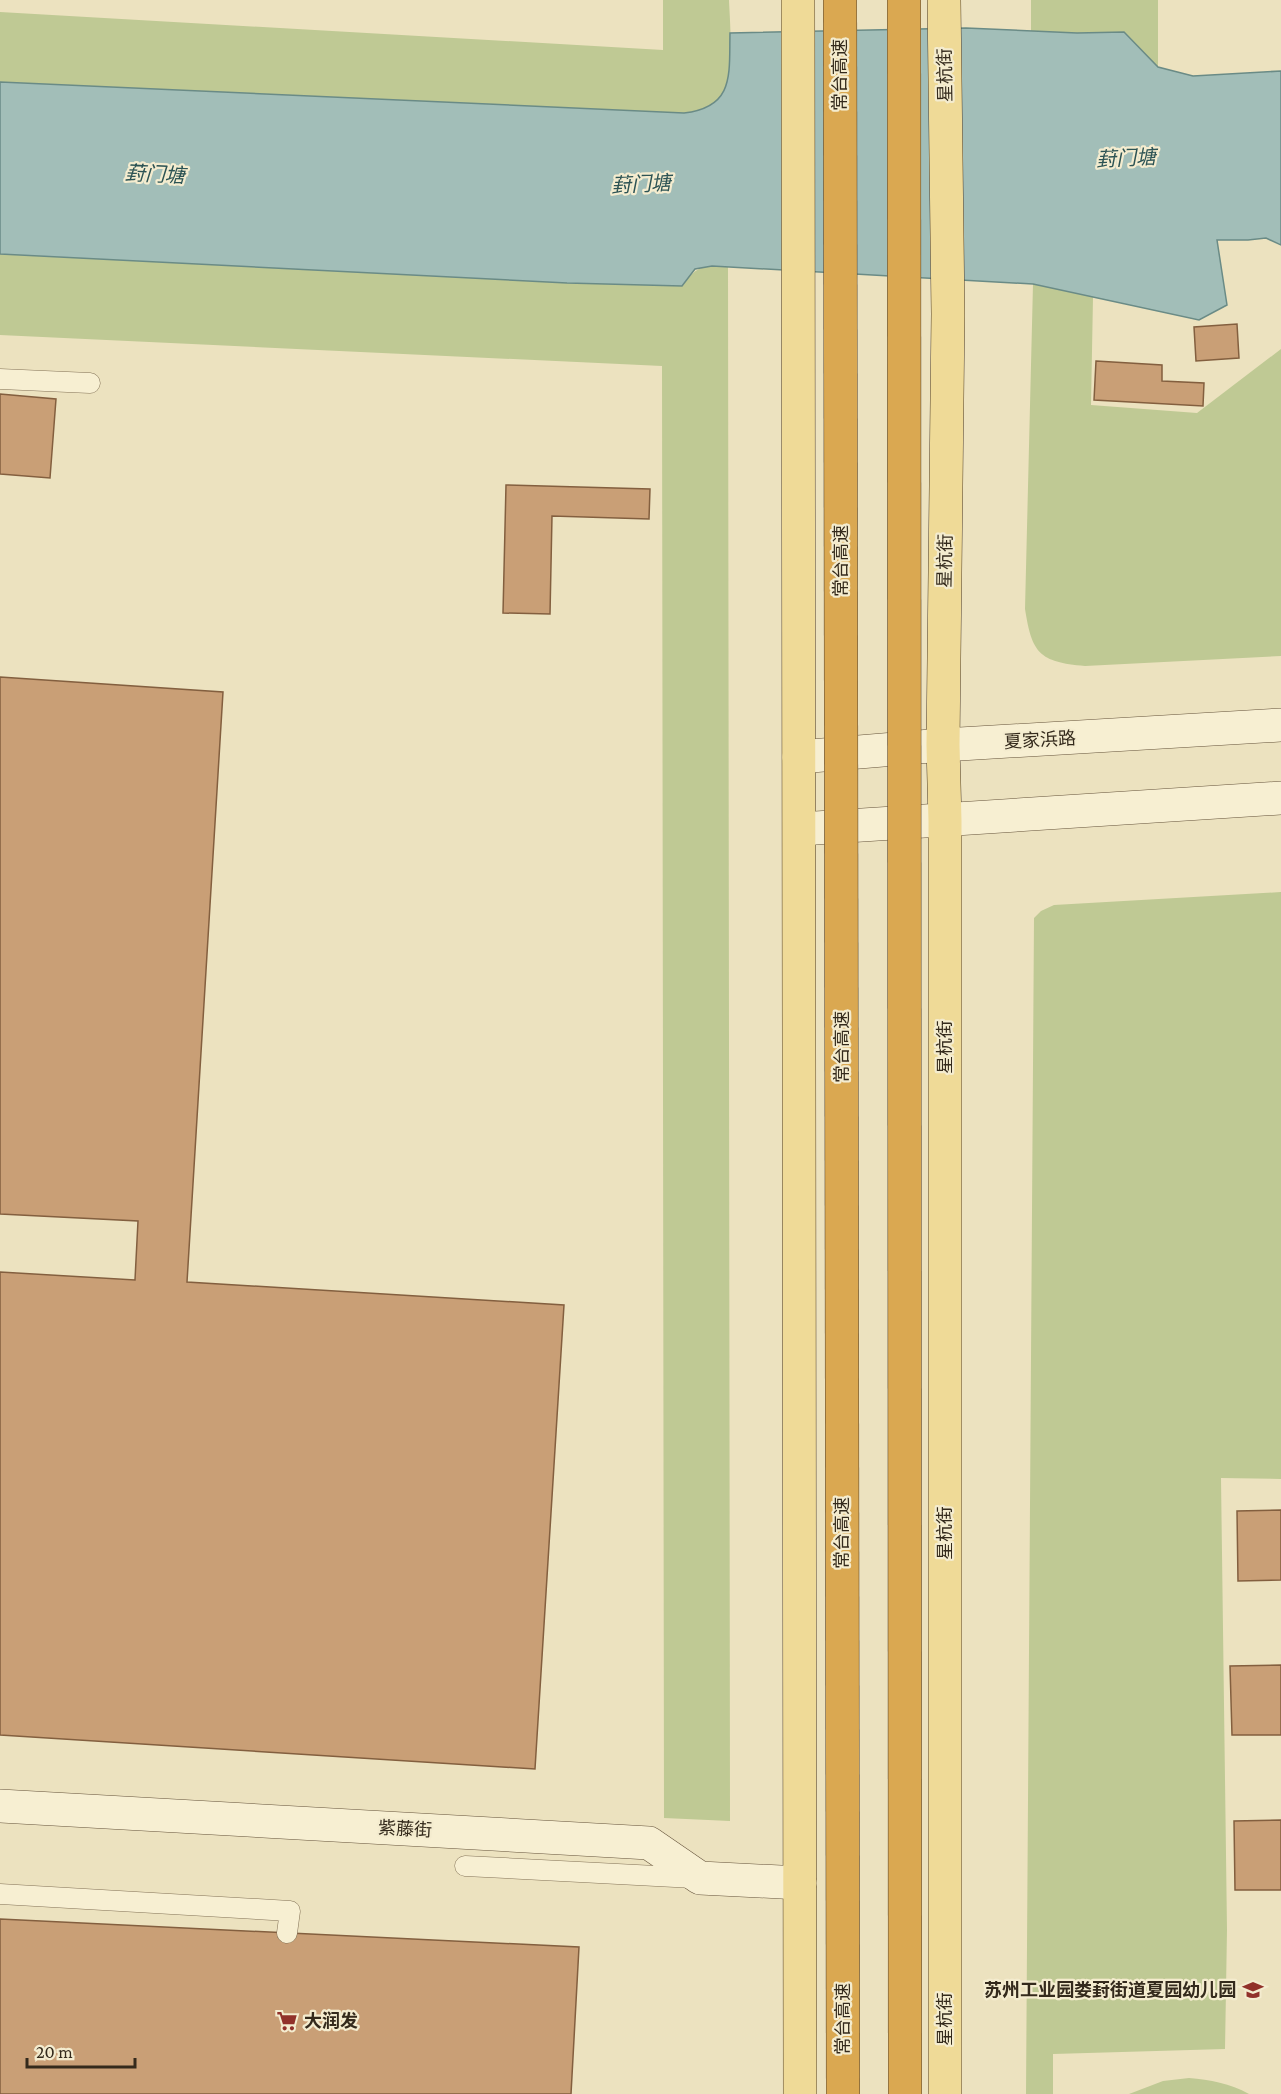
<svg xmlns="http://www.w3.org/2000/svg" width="1281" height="2094" font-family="'Crimson Pro','Noto Sans SC',serif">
	<rect width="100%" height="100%" fill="#ece2bf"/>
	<g fill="#bfc994">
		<path d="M663 0H729C730 25 735 76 721 97 712 109 698 111 684 113L0 82V12L663 50Z"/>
		<path d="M1031 0H1158V67L1124 32 1077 33 1031 31Z"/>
		<path d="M0 254 567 283 682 286C698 265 702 265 728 267L730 1821 664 1818 662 366 0 335Z"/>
		<path d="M1033 284 1093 297 1091 405 1197 413 1281 349V656L1085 666C1039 662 1032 653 1025 609Z"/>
		<path d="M1281 892V1479L1221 1478 1227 1930 1225 2049 1053 2054V2094H1026L1034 918 1041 911 1054 905Z"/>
		<path d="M1189 2078C1210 2080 1230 2083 1249 2094H1129L1163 2081Z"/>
	</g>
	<path fill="#a2beb8" stroke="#6a8b86" stroke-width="1.5" d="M966 28 1077 33 1124 32 1158 67 1193 76 1281 71V245L1266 238 1248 240H1217L1227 305 1199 320 1033 284 712 266 695 269 682 286 567 283 0 254V82L684 113C735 107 729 74 730 33Z"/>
	<g fill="#c99f76" stroke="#835f3f" stroke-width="1.5">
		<path d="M1237 324 1239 358 1196 361 1194 327Z"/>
		<path d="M1096 361 1162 365V381L1204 383 1203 406 1094 400Z"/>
		<path d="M0 394 56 399 50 478 0 474Z"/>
		<path d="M506 485 650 489 649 519 552 516 550 614 503 613Z"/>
		<path d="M0 677 223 692 187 1282 564 1305 535 1769 0 1735V1272L135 1280 138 1221 0 1214Z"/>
		<path d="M1281 1510V1580L1238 1581 1237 1511Z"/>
		<path d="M1281 1665V1735H1232L1230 1666Z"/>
		<path d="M1281 1820V1890H1235L1234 1821Z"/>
		<path d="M0 1919 579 1947 571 2094H0Z"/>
	</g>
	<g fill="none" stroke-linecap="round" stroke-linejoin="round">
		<g stroke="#847358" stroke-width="21">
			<g id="lane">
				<path d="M0 379 90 383"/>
				<path d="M465 1866 694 1878"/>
				<path d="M0 1894 290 1911 287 1933"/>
			</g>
		</g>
		<g stroke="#66543c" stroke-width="34">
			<g id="secondary">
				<path d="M799 757 943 745 1281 725"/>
				<path d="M800 829 1281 798"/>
				<path d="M0 1806 649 1843 700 1878 800 1883"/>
			</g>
		</g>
		<g stroke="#52412d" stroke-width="34">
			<g id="primary">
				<path d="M798 0 800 2094"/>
				<path d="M944 0 948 314 943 745 945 821V2094"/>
			</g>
		</g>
		<use href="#lane" stroke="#f7efd2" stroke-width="20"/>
		<use href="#secondary" stroke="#f7efd2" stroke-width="33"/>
		<use href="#primary" stroke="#efda97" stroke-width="33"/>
		<g stroke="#52412d" stroke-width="34" stroke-linecap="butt">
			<g id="highway-bridge">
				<path d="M840 0 843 2094"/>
				<path d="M904 0 905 2094"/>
			</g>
		</g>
		<use href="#highway-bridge" stroke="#daa851" stroke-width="33"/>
	</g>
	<defs>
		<g id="school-bare" transform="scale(1.62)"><path d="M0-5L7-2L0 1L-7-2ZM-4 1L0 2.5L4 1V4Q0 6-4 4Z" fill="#91312a" stroke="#f4eccf" stroke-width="2.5" paint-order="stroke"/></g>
		<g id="supermarket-bare" transform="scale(1.62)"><path d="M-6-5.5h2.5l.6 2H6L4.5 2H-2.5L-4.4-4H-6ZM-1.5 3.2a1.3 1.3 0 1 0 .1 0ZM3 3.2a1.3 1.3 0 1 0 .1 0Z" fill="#91312a" stroke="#f4eccf" stroke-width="2.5" paint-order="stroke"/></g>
	</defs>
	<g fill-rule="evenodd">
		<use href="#school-bare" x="1253" y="1990"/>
		<use href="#supermarket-bare" x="287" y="2021"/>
	</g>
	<g text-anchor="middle" stroke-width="4.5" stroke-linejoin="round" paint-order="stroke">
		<g font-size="18" fill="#342a1c" stroke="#f4eccf">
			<text transform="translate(840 75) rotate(-90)" y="6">常台高速</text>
			<text transform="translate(945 75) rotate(-91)" y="6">星杭街</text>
			<text transform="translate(841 561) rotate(-90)" y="6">常台高速</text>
			<text transform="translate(945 561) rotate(-89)" y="6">星杭街</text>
			<text transform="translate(1040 740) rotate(-3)" y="6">夏家浜路</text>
			<text transform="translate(842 1047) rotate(-90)" y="6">常台高速</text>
			<text transform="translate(945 1047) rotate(-90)" y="6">星杭街</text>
			<text transform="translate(842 1533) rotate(-90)" y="6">常台高速</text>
			<text transform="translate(945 1533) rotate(-90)" y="6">星杭街</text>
			<text transform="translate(405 1829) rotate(3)" y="6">紫藤街</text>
			<text transform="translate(843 2019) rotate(-90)" y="6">常台高速</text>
			<text transform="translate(945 2019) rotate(-90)" y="6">星杭街</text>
		</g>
		<g font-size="18" font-weight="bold" fill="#342a1c" stroke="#f4eccf" text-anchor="end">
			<text x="1236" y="1996">苏州工业园娄葑街道夏园幼儿园</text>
			<text x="304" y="2027" text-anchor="start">大润发</text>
		</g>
		<g font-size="20" font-style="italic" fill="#2c5354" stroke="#f4eccf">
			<text transform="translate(1126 158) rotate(-3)" y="7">葑门塘</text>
			<text transform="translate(155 174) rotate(3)" y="7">葑门塘</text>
			<text transform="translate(641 184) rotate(-3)" y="7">葑门塘</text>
		</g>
	</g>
	<path d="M27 2058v9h108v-9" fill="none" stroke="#342a1c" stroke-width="3"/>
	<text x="36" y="2058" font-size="18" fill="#342a1c" stroke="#f4eccf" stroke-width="4.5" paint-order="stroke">20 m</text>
</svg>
